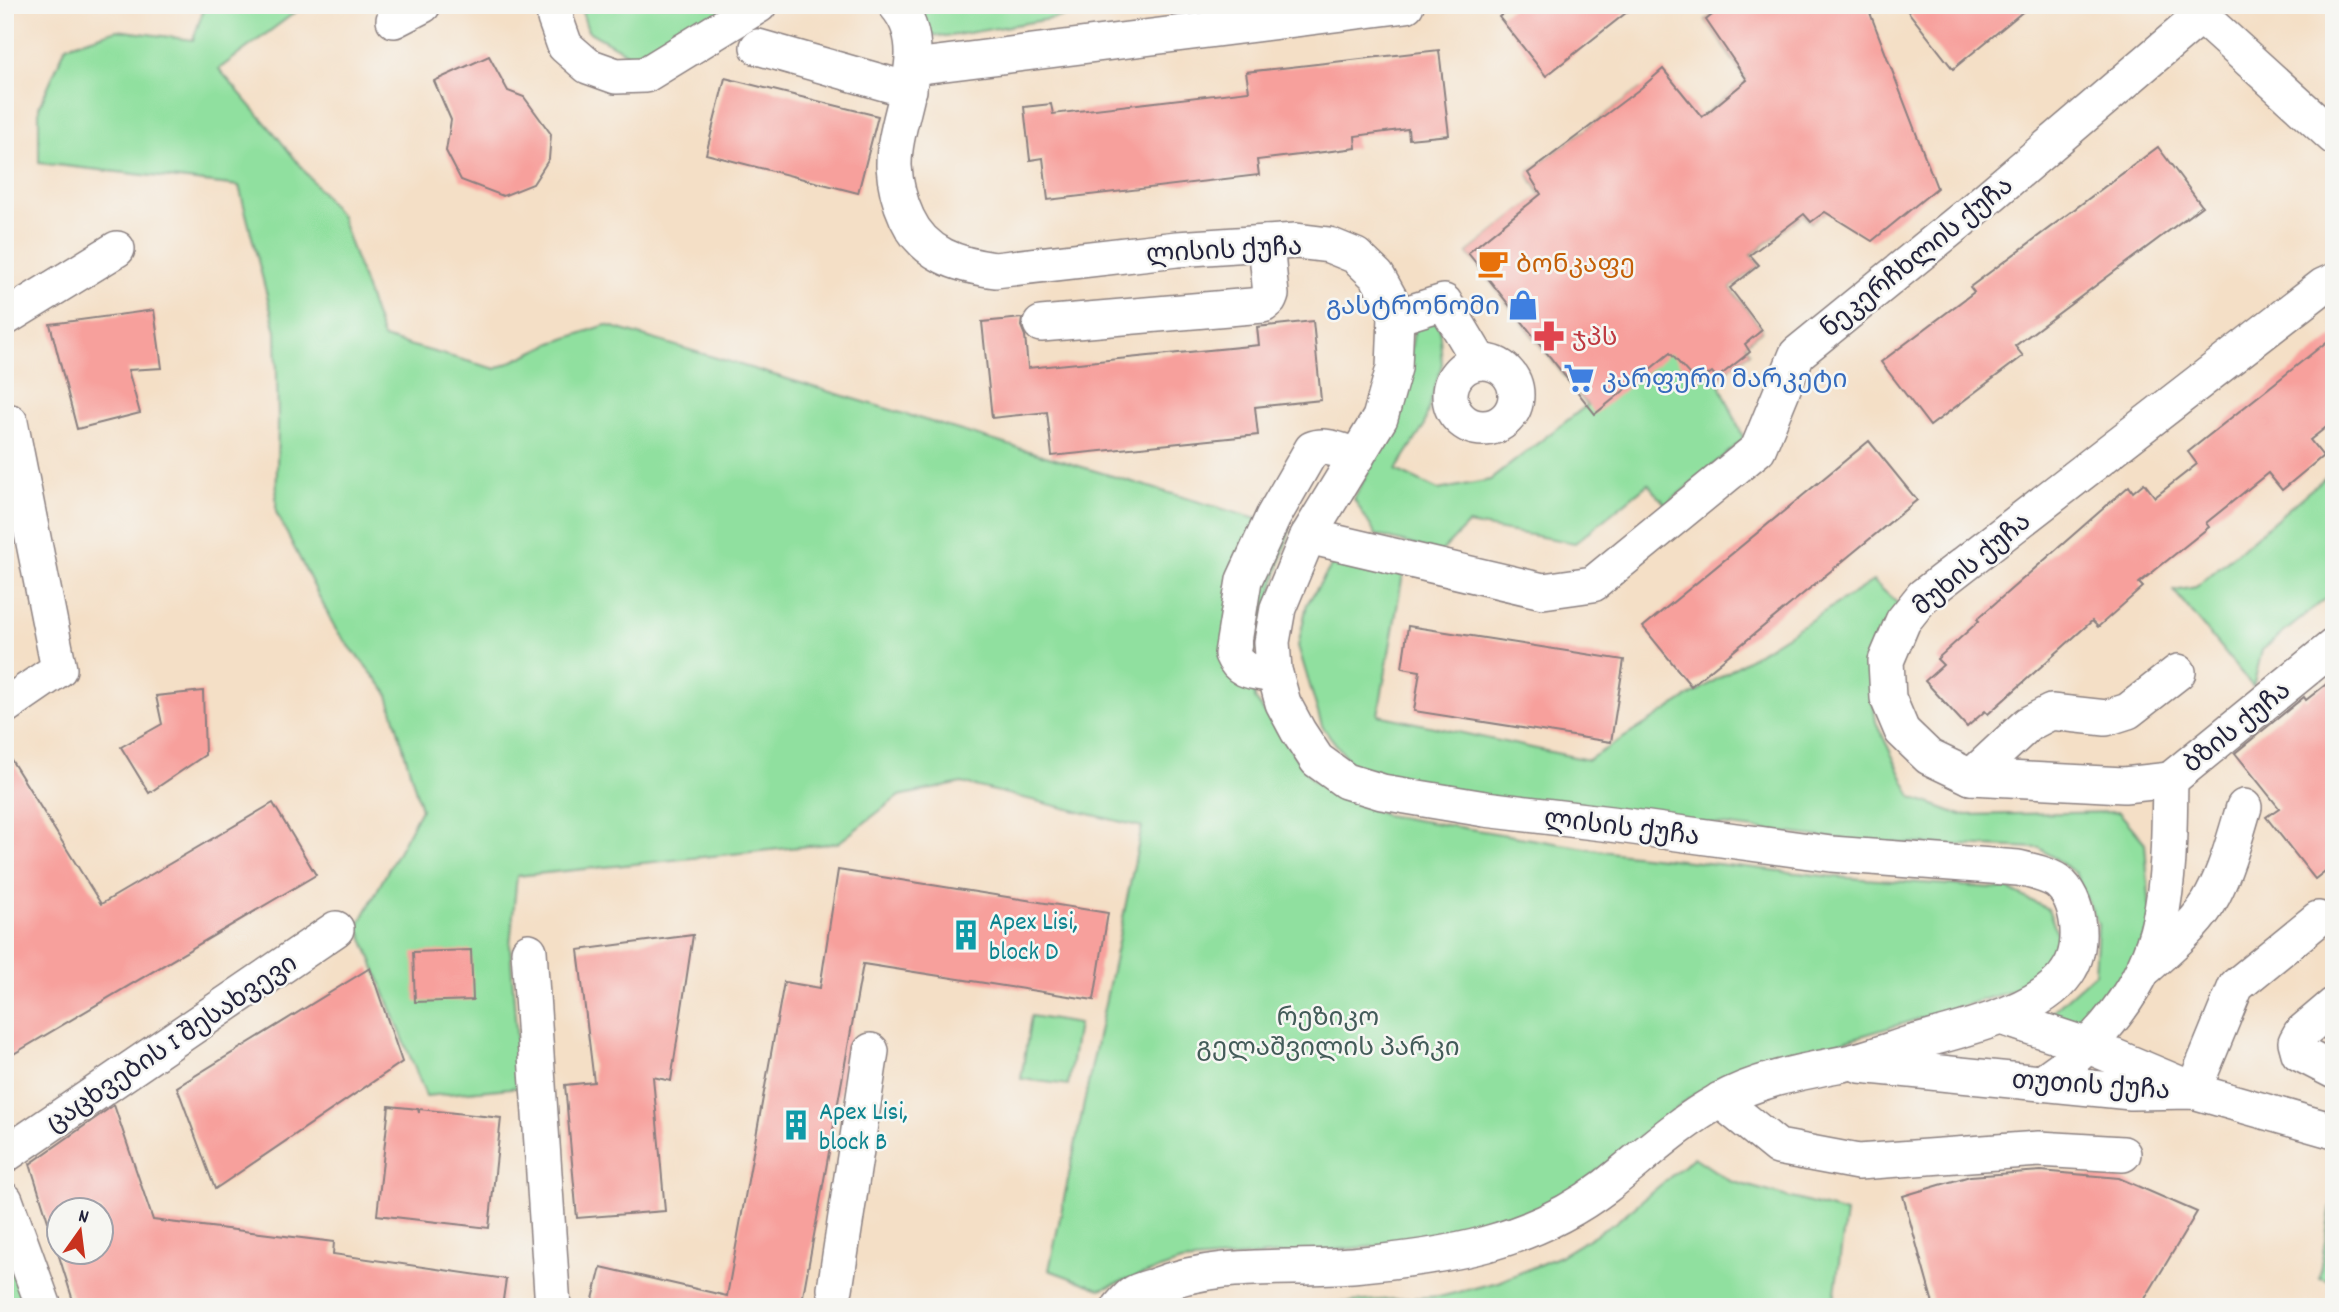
<svg xmlns="http://www.w3.org/2000/svg" width="2339" height="1312" font-family="Dekko,'Noto Sans Georgian',sans-serif">
	<rect width="100%" height="100%" fill="#f6f6f2"/>
	<filter id="ink" filterUnits="userSpaceOnUse"><feTurbulence type="fractalNoise" baseFrequency=".0143" numOctaves="2"/><feDisplacementMap in="SourceGraphic" scale="14" xChannelSelector="R" yChannelSelector="G"/><feConvolveMatrix kernelMatrix="1 2 1 2 8 2 1 2 1" color-interpolation-filters="sRGB"/></filter>
	<filter id="wash" filterUnits="userSpaceOnUse"><feTurbulence type="fractalNoise" baseFrequency=".00686" numOctaves="4" result="noise"/><feDisplacementMap in="SourceGraphic" scale="28" xChannelSelector="R" yChannelSelector="G"/><feGaussianBlur stdDeviation="1.57" result="paint"/><feColorMatrix in="noise" values="0 0 0 0 0 0 0 0 0 0 0 0 0 0 0 0 0 1.4 0 .05"/><feComposite in="paint" operator="in"/></filter>
	<g filter="url(#wash)">
		<rect width="100%" height="100%" fill="#f4dfc6"/>
		<g fill="#90e09f" stroke="#59816d" stroke-width="2">
			<path d="M205 5H305L219 69 275 134 341 217 383 338 496 369 552 343 606 325 1290 529 1254 655 1255 699 1312 780 1345 799 1385 815 1616 853 1835 877 2008 889 2048 909 2060 941 2052 971 2029 986 1767 1064 1695 1094 1547 1210 1481 1238 1181 1262 1100 1289 1049 1270 1142 827 962 783 899 796 838 843 517 876 510 945 520 1087 426 1096 358 926 421 809 387 692 336 630 276 512 278 421 276 331 239 186 39 163V107L66 46 117 30 193 40Z"/>
			<path d="M580 5H732L655 55 632 56 588 31Z"/>
			<path d="M914 5H1131L945 37 924 33Z"/>
			<path d="M1724 5H1867L1825 212 1811 222 1803 214 1751 255 1759 265 1730 288 1762 330 1745 344 1750 352 1717 378 1744 439 1666 505 1648 484 1575 543 1468 524 1441 552 1376 535 1354 499 1400 410 1416 320 1439 323 1442 364 1423 428 1396 470 1438 490 1490 480 1587 405 1468 253 1541 195 1528 173 1640 89 1678 135 1747 81 1706 20Z"/>
			<path d="M2334 470V592L2262 650 2253 687 2174 591 2196 587Z"/>
			<path d="M1337 557 1403 574 1378 715 1588 760 1873 581 1905 610 1871 687 1876 722 1912 797 1961 815 2119 812 2145 843 2151 925 2130 968 2081 1026 2047 1016 2095 973 2098 924 2075 873 2040 848 1864 842 1471 795 1352 765 1322 726 1298 646 1307 604Z"/>
			<path d="M1031 1016 1078 1024 1068 1085 1021 1079Z"/>
			<path d="M1694 1157 1730 1181 1846 1213 1833 1307H1273L1443 1296 1498 1282 1560 1256 1616 1222Z"/>
			<path d="M2334 1187V1282L2319 1278Z"/>
			<path d="M5 1200 44 1307H5Z"/>
		</g>
		<g id="blocks">
			<g fill="#f7a09c" fill-rule="evenodd">
				<path d="M1515 5H1636L1546 76 1499 17Z"/>
				<path d="M1724 5H1867L1937 188 1872 241 1825 212 1811 222 1804 214 1750 255 1759 265 1730 288 1762 330 1745 344 1750 352 1717 378 1712 372 1697 383 1670 353 1595 414 1468 253 1541 194 1528 173 1641 88 1663 69 1702 117 1747 80 1706 20Z"/>
				<path d="M1903 5H2031L1953 69Z"/>
				<path d="M1439 50 1449 135 1409 139 1408 129 1355 136 1356 148 1257 160 1259 175 1048 200 1043 158 1030 160 1024 107 1051 104 1053 114 1249 91 1246 72Z"/>
				<path d="M489 56 508 91 524 97 551 134 549 159 533 184 503 196 461 180 446 151 451 120 434 81Z"/>
				<path d="M725 78 878 116 858 193 706 154Z"/>
				<path d="M2158 147 2202 206 2015 346 2023 356 1930 426 1881 362 1974 292 1970 287Z"/>
				<path d="M154 310 162 368 128 370 140 413 77 429 50 324Z"/>
				<path d="M1022 318 1021 326 1025 336 1028 368 1259 345 1257 327 1313 321 1321 400 1255 407 1258 435 1052 456 1047 412 992 418 982 322Z"/>
				<path d="M2334 336V421L2310 440 2323 456 2282 490 2268 473 2206 523 2209 527 2139 583 2143 587 2098 627 2092 621 1988 714 1985 711 1967 727 1925 681 1943 665 1937 659 1979 621 1977 619 2129 486 2133 492 2144 483 2155 497 2197 464 2188 452Z"/>
				<path d="M1869 441 1917 500 1691 686 1643 627Z"/>
				<path d="M1408 626 1624 660 1611 742 1414 711 1420 671 1402 668Z"/>
				<path d="M2334 678V864L2315 879 2266 817 2279 808 2235 753 2304 697 2306 700Z"/>
				<path d="M203 691 205 755 149 793 121 747 162 724 156 696Z"/>
				<path d="M5 750 101 904 273 803 316 875 5 1059Z"/>
				<path d="M838 870 1108 913 1094 1000 863 964 801 1307H591L601 1267 727 1296 784 982 820 988Z"/>
				<path d="M693 935 671 1081 653 1077 665 1211 577 1218 565 1085 594 1082 578 950Z"/>
				<path d="M471 950 473 1000 415 1002 413 952Z"/>
				<path d="M370 968 402 1062 215 1189 177 1087Z"/>
				<path d="M114 1105 153 1220 334 1242 333 1254 506 1279 502 1307H75L30 1164ZM60 1210H102V1252H60Z"/>
				<path d="M389 1106 418 1109 419 1113V1109L501 1118 489 1228 377 1215Z"/>
				<path d="M2041 1171 2119 1178 2197 1212 2140 1307H1934L1903 1196 1970 1176Z"/>
			</g>
		</g>
	</g>
	<g filter="url(#ink)">
		<use href="#blocks" fill-opacity="0" stroke="#8b8080" stroke-width="2"/>
		<g fill="none" stroke-linecap="round" stroke-linejoin="round">
			<g stroke="#8b8080" stroke-width="38">
				<g id="minor">
					<path d="M557 5 555 18 565 46 588 66 616 76 645 75 759 5"/>
					<path d="M896 5C936 50 893 115 894 166 895 184 900 203 907 218 924 255 958 265 995 270L1177 249 1296 241 1329 245 1356 256 1377 276 1393 305 1396 317 1394 368 1380 418 1308 536 1278 608 1272 642 1274 670 1283 703 1298 731 1317 760 1346 781 1382 792 1485 809 1619 825 1831 854 2018 868C2031 871 2046 874 2057 881 2080 899 2084 945 2070 968 2046 1012 1956 1031 1909 1044 1887 1051 1865 1060 1842 1064 1801 1072 1756 1080 1719 1101 1677 1124 1643 1157 1606 1186 1530 1244 1445 1257 1352 1265 1287 1270 1217 1261 1155 1286 1148 1288 1139 1290 1133 1294 1128 1297 1124 1303 1120 1307"/>
					<path d="M2201 16 2334 137"/>
					<path d="M394 20 423 5"/>
					<path d="M758 47 909 90"/>
					<path d="M913 67 1406 5"/>
					<path d="M1396 317 1444 302 1480 362"/>
					<path d="M5 318 117 249"/>
					<path d="M1041 324 1263 305 1269 300 1271 295 1266 243"/>
					<circle cx="1483" cy="395" r="33"/>
					<path d="M1308 536 1543 591 1593 584 1758 449 1797 354 1970 213 2201 16 2208 5"/>
					<path d="M1275 675C1256 671 1240 674 1232 654L1244 580 1273 517 1312 449C1326 443 1343 452 1357 456"/>
					<path d="M5 706 59 669 10 422"/>
					<path d="M1971 777 2028 724 2051 712 2106 718 2128 711 2178 672"/>
					<path d="M2170 780 2124 785 1971 777 1929 757 1902 731 1888 698 1886 661 1903 621 1923 596 2323 286 2334 281"/>
					<path d="M2170 780 2334 646"/>
					<path d="M529 951 553 1307"/>
					<path d="M2147 967C2170 946 2199 923 2213 895 2227 868 2235 837 2244 807"/>
					<path d="M2334 1005 2301 1033 2296 1042 2299 1053 2334 1071"/>
					<path d="M2001 1017 2089 1046 2184 1086"/>
					<path d="M1860 1065 2131 1092 2193 1091 2334 1131"/>
					<path d="M2042 1082C2098 1045 2146 987 2160 920 2170 874 2169 826 2170 780"/>
					<path d="M2193 1091 2236 986 2318 919"/>
					<path d="M1720 1100 1778 1147 1858 1162 2039 1149 2123 1154"/>
					<path d="M5 1155 336 929"/>
					<path d="M5 1200 44 1307"/>
					<path d="M835 1289 871 1051"/>
				</g>
			</g>
			<use href="#minor" stroke="#fff" stroke-width="35"/>
		</g>
	</g>
	<defs>
		<g id="cafe-bare" transform="scale(2.415)"><path d="M-5.5-4.5H6V0H3Q3 3.5 0 3.5H-2.5Q-5.5 3.5-5.5 0ZM3-3.2v2h1.7v-2ZM-6 4.5H4V6H-6Z" fill="#e8710a" stroke="#f6f6f2" stroke-width="2.5" paint-order="stroke"/></g>
		<g id="shop-bare" transform="scale(2.415)"><path d="M-5-2.5h2.3a2.7 3.5 0 0 1 5.4 0H5L5.5 6h-11ZM-1.5-2.5h3a1.5 2.3 0 0 0-3 0Z" fill="#3f7fe0" stroke="#f6f6f2" stroke-width="2.5" paint-order="stroke"/></g>
		<g id="pharmacy-bare" transform="scale(2.415)"><path d="M-2-6h4v4h4v4h-4v4h-4v-4h-4v-4h4Z" fill="#e0444e" stroke="#f6f6f2" stroke-width="2.5" paint-order="stroke"/></g>
		<g id="supermarket-bare" transform="scale(2.415)"><path d="M-6-5.5h2.5l.6 2H6L4.5 2H-2.5L-4.4-4H-6ZM-1.5 3.2a1.3 1.3 0 1 0 .1 0ZM3 3.2a1.3 1.3 0 1 0 .1 0Z" fill="#3f7fe0" stroke="#f6f6f2" stroke-width="2.5" paint-order="stroke"/></g>
		<g id="building-bare" transform="scale(2.415)"><path d="M-4-6H4V6H1V3H-1V6H-4ZM-2.5-4.3h1.7v1.8h-1.7ZM.8-4.3h1.7v1.8H.8ZM-2.5-1h1.7V.8h-1.7ZM.8-1h1.7V.8H.8Z" fill="#0f9aa8" stroke="#f6f6f2" stroke-width="2.5" paint-order="stroke"/></g>
	</defs>
	<g fill-rule="evenodd">
		<use href="#cafe-bare" x="1493" y="263"/>
		<use href="#shop-bare" x="1523" y="305"/>
		<use href="#pharmacy-bare" x="1549" y="336"/>
		<use href="#supermarket-bare" x="1579" y="378"/>
		<use href="#building-bare" x="966" y="935"/>
		<use href="#building-bare" x="796" y="1125"/>
	</g>
	<g text-anchor="middle" stroke-width="5" stroke-linejoin="round" paint-order="stroke">
		<g font-size="26" fill="#22223b" stroke="#f6f6f2">
			<text transform="translate(1224 249) rotate(-3)" y="9">ლისის ქუჩა</text>
			<text transform="translate(1916 256) rotate(-39)" y="9">ნეკერჩხლის ქუჩა</text>
			<text transform="translate(1971 563) rotate(-40)" y="9">მუხის ქუჩა</text>
			<text transform="translate(2236 726) rotate(-39)" y="9">ბზის ქუჩა</text>
			<text transform="translate(1622 826) rotate(7)" y="9">ლისის ქუჩა</text>
			<text transform="translate(171 1042) rotate(-34)" y="9">ცაცხვების I შესახვევი</text>
			<text transform="translate(2091 1084) rotate(4)" y="9">თუთის ქუჩა</text>
		</g>
		<g font-size="26" fill="#c56008" stroke="#f6f6f2" text-anchor="start">
			<text x="1516" y="272">ბონკაფე</text>
		</g>
		<g font-size="26" fill="#366cbe" stroke="#f6f6f2" text-anchor="end">
			<text x="1500" y="314">გასტრონომი</text>
			<text x="1602" y="387" text-anchor="start">კარფური მარკეტი</text>
		</g>
		<g font-size="26" fill="#be3a42" stroke="#f6f6f2" text-anchor="start">
			<text x="1572" y="345">ჯპს</text>
		</g>
		<g font-size="26" fill="#0d838f" stroke="#f6f6f2" text-anchor="start">
			<text x="989" y="929">Apex Lisi,<tspan x="989" dy="30">block D</tspan></text>
			<text x="819" y="1119">Apex Lisi,<tspan x="819" dy="30">block B</tspan></text>
		</g>
		<g font-size="26" fill="#435b59" stroke="#f6f6f2">
			<text x="1328" y="1025">რეზიკო<tspan x="1328" dy="30">გელაშვილის პარკი</tspan></text>
		</g>
	</g>
	<rect width="2339" height="1312" fill="none" stroke="#f6f6f2" stroke-width="28"/>
	<g transform="translate(80 1231) rotate(14)"><circle r="33" fill="#f6f6f2" stroke="#a1a1a9" stroke-width="2"/>
	<path d="M0-5L12 26L0 18L-12 26Z" fill="#c8321e"/>
	<text y="-10" font-size="19" font-weight="bold" text-anchor="middle" fill="#22223b">N</text>
	</g>
</svg>
